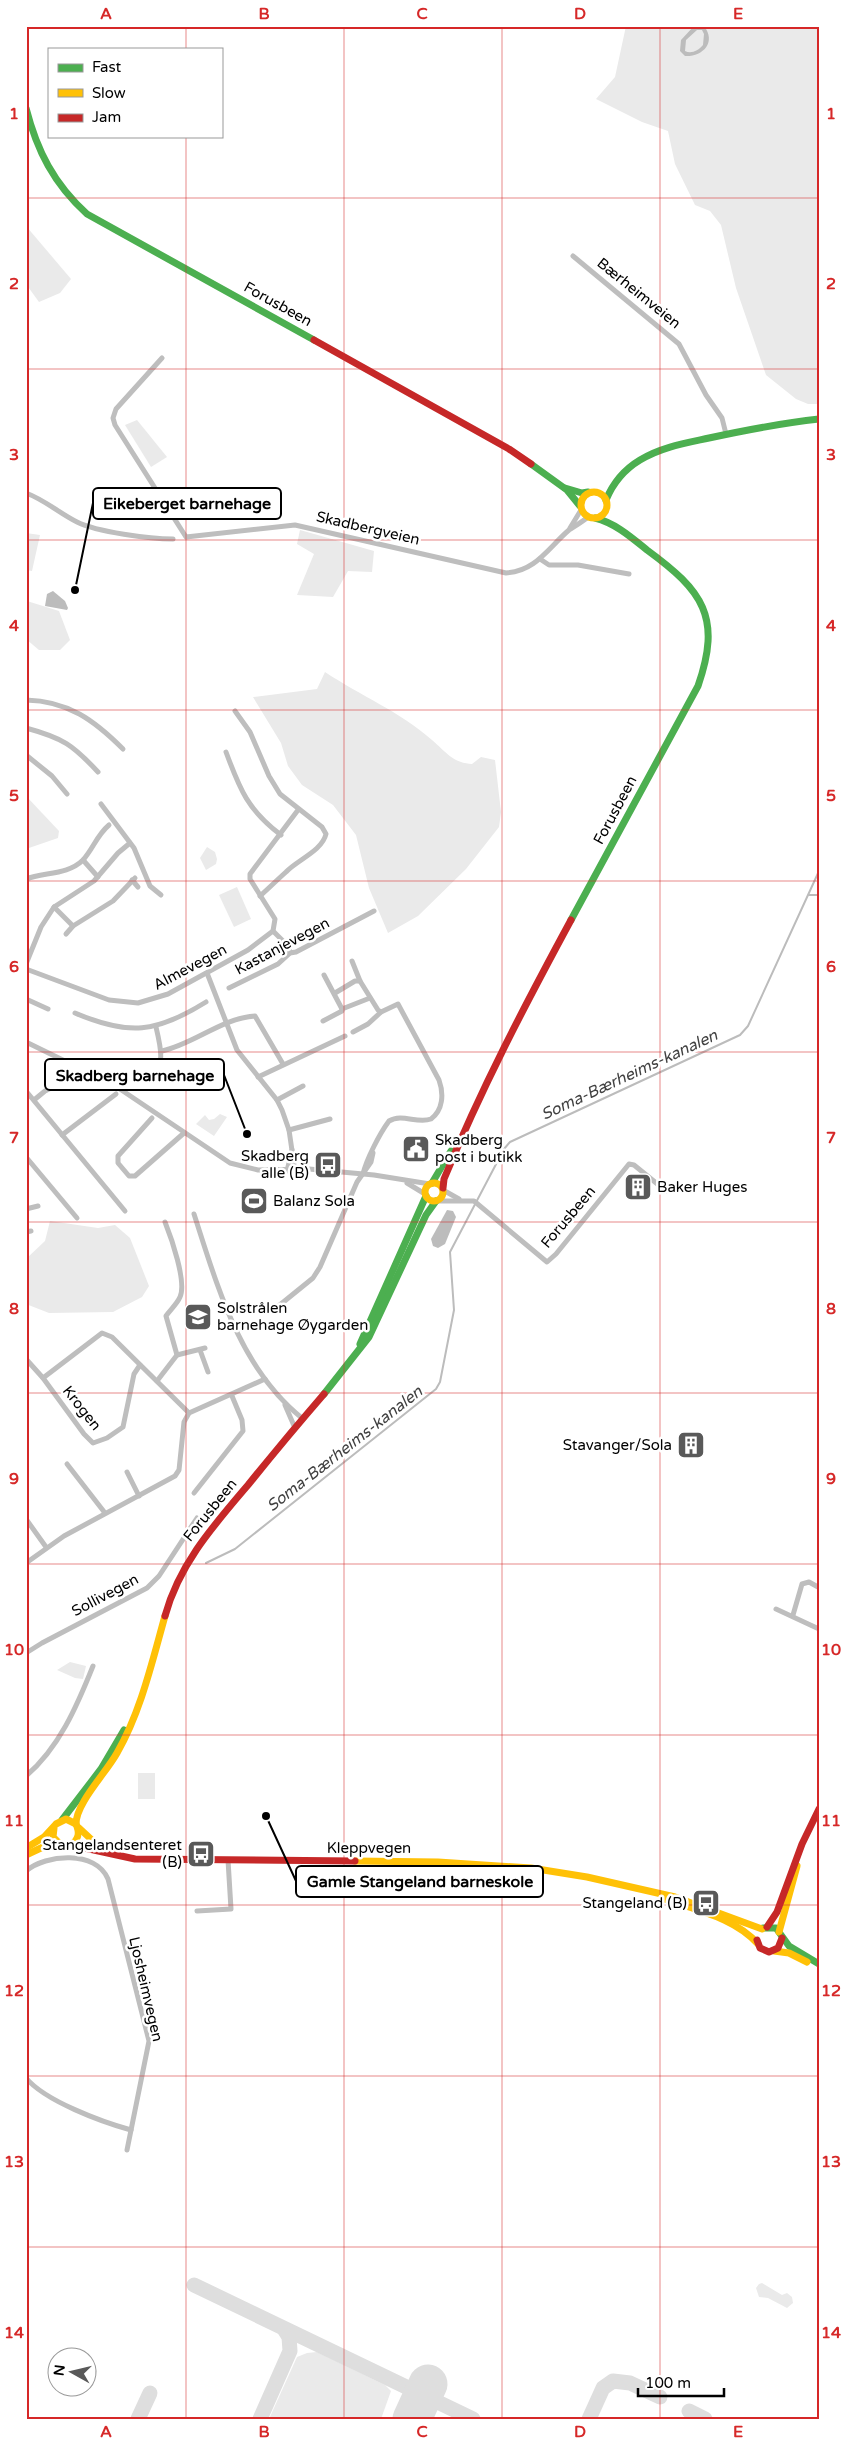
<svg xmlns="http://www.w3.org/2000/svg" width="845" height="2445" font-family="'Varela Round',sans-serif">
	<rect width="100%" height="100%" fill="#fff"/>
	<g fill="#eaeaea">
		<path d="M626 26H819V404H808L796 399 766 375 736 288 721 225 710 211 695 205 675 164 668 131 642 122 596 99 615 77Z"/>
		<path d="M26 226 71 279 60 293 39 302 26 284Z"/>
		<path d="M137 420 167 457 151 467 125 425Z"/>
		<path d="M300 530 374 551 372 572 348 571 333 597 297 595 314 554 297 544Z"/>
		<path d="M26 533 40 535 32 571 26 570Z"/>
		<path d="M27 601 59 611 70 640 60 650H39L26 639Z"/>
		<path d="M325 672C361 696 399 711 432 740 446 752 453 763 472 764L481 757 495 760 501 812 499 827 466 869 418 916 388 933 369 888 356 835 333 805 302 785 288 766 281 743 253 697 317 689Z"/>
		<path d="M26 796 59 831 58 838 26 849Z"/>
		<path d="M207 847 215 852 217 859 216 864 206 870 200 858Z"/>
		<path d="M237 887 251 919 234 927 219 895Z"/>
		<path d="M220 1114 227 1117 214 1136 196 1124 205 1115 209 1120 214 1119Z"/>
		<path d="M50 1221 98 1228 115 1225 130 1238 149 1286 142 1297 113 1312 49 1313 26 1304V1259L45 1241Z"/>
		<path d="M70 1662 86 1666 83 1679 75 1678 57 1670Z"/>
		<rect x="138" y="1773" width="17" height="26"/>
		<path d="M762 2283 782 2295 787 2293 792 2297 793 2303 787 2308 768 2298 759 2297 756 2288 759 2284Z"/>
		<path d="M317 2352 385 2385 391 2391 381 2419H269L297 2357 307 2353Z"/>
	</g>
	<g fill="#bcbcbc" fill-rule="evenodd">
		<path d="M694 26H704C717 43 702 57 685 56L680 51 681 40ZM697 30H702L704 34 703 45C698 51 691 54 685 51L686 40Z"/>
		<path d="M53 591 65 601 68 608 67 610 45 606 47 594Z"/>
		<path d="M447 1210 453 1211 456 1217 445 1244 438 1248 433 1246 431 1239Z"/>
	</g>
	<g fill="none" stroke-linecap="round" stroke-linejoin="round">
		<g stroke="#bcbcbc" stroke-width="2">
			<path d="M809 895H819"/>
			<path d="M206 1563 235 1549 436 1389 440 1382 454 1310 450 1252 504 1149 510 1142 740 1035 748 1026 819 871"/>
		</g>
		<g stroke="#dedede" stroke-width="15">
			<path d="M194 2285 473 2419"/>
			<path d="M412 2388 417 2398 415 2412"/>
			<path d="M689 2411 705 2419"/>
			<path d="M138 2419 150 2393"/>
			<path d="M260 2419 290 2351 289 2337 284 2329"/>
			<path d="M589 2419 603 2388 613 2381 630 2383 660 2397"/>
		</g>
		<path stroke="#dedede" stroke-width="39" d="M412 2419 428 2384"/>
		<g stroke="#bebebe" stroke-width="5">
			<path d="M573 256 679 344 706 395 722 418 726 434"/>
			<path d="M162 358 116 409 113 418 115 425 186 537 295 525 506 573C536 571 548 548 569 530 575 526 582 522 588 517"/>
			<path d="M26 493C45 500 59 513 77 522 97 532 150 539 173 539"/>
			<path d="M570 528 581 510"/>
			<path d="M540 559 549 565H578L629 574"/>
			<path d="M26 700C68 701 94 720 123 749"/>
			<path d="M235 711 250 732 269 776 280 794 322 827 326 834C322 851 297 860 286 872 277 880 269 888 260 896"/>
			<path d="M26 728C63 738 73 745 98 772"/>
			<path d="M226 752C240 790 248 810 281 835"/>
			<path d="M26 755 52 776 67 794"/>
			<path d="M101 804 134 848 150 886 161 895"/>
			<path d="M83 860 98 877"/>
			<path d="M26 879C44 872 68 875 83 860 93 849 97 835 109 825"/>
			<path d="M132 880 138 887"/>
			<path d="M54 907 73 926 113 901 135 878"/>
			<path d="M66 934 73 926"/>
			<path d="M290 953 289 947 273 931 275 919 250 879V874L298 810"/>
			<path d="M352 961 360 981 378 1010 381 1012 398 1004 439 1080C444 1094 443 1110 431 1119 417 1124 402 1113 389 1121 380 1133 366 1160 363 1174"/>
			<path d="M26 964 41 927 54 907 94 881 118 853 130 843"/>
			<path d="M26 969 109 1000 138 1003 168 994 248 950 273 931"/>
			<path d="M207 973 237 1050 277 1100 282 1110 289 1130 295 1171"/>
			<path d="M324 975 342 1009"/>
			<path d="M229 988 278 964 290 953 296 952 374 911"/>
			<path d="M335 993 355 981H360"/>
			<path d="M26 999 48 1009"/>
			<path d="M75 1013C129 1036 156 1033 206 1002"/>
			<path d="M323 1021 342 1011V1009L370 998"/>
			<path d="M353 1032 368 1024 381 1012"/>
			<path d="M26 1042 114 1085 230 1163 258 1170 309 1169 374 1175 430 1184"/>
			<path d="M162 1051C194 1044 222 1018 255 1016L283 1064"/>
			<path d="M258 1077 345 1036"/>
			<path d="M152 1085C164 1061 162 1052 156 1027"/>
			<path d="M26 1091 125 1211"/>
			<path d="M34 1100 45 1091 55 1086"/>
			<path d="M277 1100 303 1086"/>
			<path d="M152 1118 118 1156V1163L129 1176H135L184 1133"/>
			<path d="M289 1130 330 1119"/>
			<path d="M62 1135 116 1094"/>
			<path d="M26 1157 77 1218"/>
			<path d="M287 1171 292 1150"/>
			<path d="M407 1183 425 1194"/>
			<path d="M443 1190 459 1199"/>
			<path d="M438 1201H474L547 1262 556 1254 629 1164 634 1165 666 1191"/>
			<path d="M26 1209 38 1206"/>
			<path d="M194 1214C218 1288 240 1369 303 1419"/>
			<path d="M26 1232 31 1231"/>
			<path d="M276 1308 313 1278 320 1267 357 1182 371 1162 373 1153"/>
			<path d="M200 1350 208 1372"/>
			<path d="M177 1355 205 1348"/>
			<path d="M26 1359 43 1378 84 1434 93 1443 107 1438 123 1427 134 1374 140 1365"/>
			<path d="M43 1378 102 1333 112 1337 189 1413"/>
			<path d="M157 1381 177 1355 166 1316C170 1310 177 1304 180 1297 187 1282 171 1237 165 1222"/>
			<path d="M285 1405 295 1428"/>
			<path d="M67 1464 105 1513"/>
			<path d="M127 1472 139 1496"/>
			<path d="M194 1493 243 1431 242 1420 232 1396"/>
			<path d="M26 1519 46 1547"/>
			<path d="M26 1563 64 1536 175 1476 179 1470 184 1422 189 1413 265 1379"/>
			<path d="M776 1609 819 1629"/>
			<path d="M793 1615 802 1584 809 1582 818 1587"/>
			<path d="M26 1653 42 1643 147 1588 159 1576 197 1518"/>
			<path d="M26 1776C59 1748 77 1706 93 1666"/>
			<path d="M26 1871C46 1854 96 1850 108 1879L149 2041 127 2150"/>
			<path d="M197 1911 231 1909 228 1860"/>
			<path d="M26 2078C45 2101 102 2122 131 2130"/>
		</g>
		<g stroke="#4caf50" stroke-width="7">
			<path d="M26 108C37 151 54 184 87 214L314 340"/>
			<path d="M531 464 567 490 580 506"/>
			<path d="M565 488 582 493 588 492"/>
			<path d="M606 500C613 483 625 469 640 460 661 447 686 443 709 438 746 430 782 423 819 419"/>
			<path d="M571 920 698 686C722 617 703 591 647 550 631 537 615 523 595 518"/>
			<path d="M432 1183 451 1151"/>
			<path d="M360 1344 426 1196"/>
			<path d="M324 1394 369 1337 426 1215 436 1201"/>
			<path d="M62 1820 101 1769 124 1730"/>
			<path d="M763 1928H776L789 1946 819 1964"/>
		</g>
		<g stroke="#ffc107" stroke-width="7">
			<circle cx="594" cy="505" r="13"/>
			<circle cx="434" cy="1192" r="9"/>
			<path d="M76 1824C76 1803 106 1773 117 1753 141 1711 152 1662 165 1616"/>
			<path d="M79 1828 93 1841 95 1847"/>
			<path d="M26 1848 44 1837 56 1824 66 1819 76 1824C80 1833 79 1839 71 1845H61L53 1837 54 1828"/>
			<path d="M26 1855 43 1847 61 1845"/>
			<path d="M355 1861 438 1862 531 1868 587 1877 675 1897 762 1929"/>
			<path d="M662 1898C695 1910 734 1917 758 1944"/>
			<path d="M779 1932 797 1866"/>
			<path d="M774 1951 789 1953 807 1962"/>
		</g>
		<g stroke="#c62828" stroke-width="7">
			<path d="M314 340 509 449 531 464"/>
			<path d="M443 1188 444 1179C481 1089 525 1005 571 920"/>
			<path d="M165 1616C179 1564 214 1525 248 1485 273 1454 298 1424 324 1394"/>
			<path d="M71 1845 135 1859 355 1861"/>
			<path d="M767 1927 777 1912 802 1844 819 1809"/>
			<path d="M757 1940 760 1948 769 1952 778 1948 782 1938"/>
		</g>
	</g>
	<path fill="none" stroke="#d62828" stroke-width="1" stroke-opacity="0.55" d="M186 26V49M344 26V2419M502 26V2419M660 26V2419M186 136V2419M26 198H819M26 369H819M26 540H819M26 710H819M26 881H819M26 1052H819M26 1222H819M26 1393H819M26 1564H819M26 1735H819M26 1905H819M26 2076H819M26 2247H819"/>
	<defs>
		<g id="civic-square" transform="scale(1.4375)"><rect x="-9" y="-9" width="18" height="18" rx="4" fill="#595959" stroke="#fff"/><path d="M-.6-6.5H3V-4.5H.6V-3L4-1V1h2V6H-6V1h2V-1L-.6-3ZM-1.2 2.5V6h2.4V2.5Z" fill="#fff"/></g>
		<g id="bus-square" transform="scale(1.4375)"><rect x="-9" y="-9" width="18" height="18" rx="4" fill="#595959" stroke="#fff"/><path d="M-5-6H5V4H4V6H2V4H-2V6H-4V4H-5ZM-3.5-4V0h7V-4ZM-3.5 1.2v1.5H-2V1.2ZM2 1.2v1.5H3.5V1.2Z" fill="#fff"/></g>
		<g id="building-square" transform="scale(1.4375)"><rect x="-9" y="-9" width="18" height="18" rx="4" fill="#595959" stroke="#fff"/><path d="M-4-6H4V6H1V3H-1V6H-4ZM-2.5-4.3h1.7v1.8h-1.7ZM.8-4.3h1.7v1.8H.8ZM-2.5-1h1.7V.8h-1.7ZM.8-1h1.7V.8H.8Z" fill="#fff"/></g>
		<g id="stadium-square" transform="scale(1.4375)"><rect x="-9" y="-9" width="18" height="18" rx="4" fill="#595959" stroke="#fff"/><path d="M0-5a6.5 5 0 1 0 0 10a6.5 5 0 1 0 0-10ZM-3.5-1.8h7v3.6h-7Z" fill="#fff"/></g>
		<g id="school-square" transform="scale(1.4375)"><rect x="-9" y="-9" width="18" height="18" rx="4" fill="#595959" stroke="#fff"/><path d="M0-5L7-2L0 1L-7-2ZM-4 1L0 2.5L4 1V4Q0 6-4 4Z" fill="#fff"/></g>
	</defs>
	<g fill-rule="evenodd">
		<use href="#civic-square" x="416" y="1149"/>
		<use href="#bus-square" x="328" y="1165"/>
		<use href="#building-square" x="638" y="1187"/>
		<use href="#stadium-square" x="254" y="1201"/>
		<use href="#school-square" x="198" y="1317"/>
		<use href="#building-square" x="691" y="1445"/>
		<use href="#bus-square" x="201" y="1854"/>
		<use href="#bus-square" x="706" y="1903"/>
	</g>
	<g text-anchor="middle" stroke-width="5" stroke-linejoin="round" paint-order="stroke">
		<g font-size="15" fill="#000" stroke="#fff">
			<text transform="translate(639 293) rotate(39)" y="5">Bærheimveien</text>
			<text transform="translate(278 304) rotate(29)" y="5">Forusbeen</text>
			<text transform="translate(368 528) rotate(13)" y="5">Skadbergveien</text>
			<text transform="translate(615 810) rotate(-62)" y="5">Forusbeen</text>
			<text transform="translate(282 946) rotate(-28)" y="5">Kastanjevegen</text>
			<text transform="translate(190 967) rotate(-28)" y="5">Almevegen</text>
			<text transform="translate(568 1217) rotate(-50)" y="5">Forusbeen</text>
			<text transform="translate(82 1408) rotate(52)" y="5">Krogen</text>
			<text transform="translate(210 1510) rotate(-51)" y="5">Forusbeen</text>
			<text transform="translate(105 1595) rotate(-28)" y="5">Sollivegen</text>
			<text x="369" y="1853">Kleppvegen</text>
			<text transform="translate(146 1989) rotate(77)" y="5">Ljosheimvegen</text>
		</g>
		<g font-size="15" fill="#000" stroke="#fff" text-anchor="start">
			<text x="435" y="1145">Skadberg<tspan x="435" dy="17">post i butikk</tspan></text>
			<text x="309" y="1161" text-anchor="end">Skadberg<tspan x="309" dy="17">alle (B)</tspan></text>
			<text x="657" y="1192">Baker Huges</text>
			<text x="273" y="1206">Balanz Sola</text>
			<text x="217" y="1313">Solstrålen<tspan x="217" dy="17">barnehage Øygarden</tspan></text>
			<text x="672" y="1450" text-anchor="end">Stavanger/Sola</text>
			<text x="182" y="1850" text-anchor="end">Stangelandsenteret<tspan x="182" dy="17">(B)</tspan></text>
			<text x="687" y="1908" text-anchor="end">Stangeland (B)</text>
		</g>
		<g font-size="16" font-style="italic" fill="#404040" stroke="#fff">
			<text transform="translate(629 1074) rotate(-25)" y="6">Soma-Bærheims-kanalen</text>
			<text transform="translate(344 1448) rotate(-38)" y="6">Soma-Bærheims-kanalen</text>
		</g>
	</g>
	<path fill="none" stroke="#000" stroke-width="2" d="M75 590L93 503M247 1134L224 1075M266 1816L296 1881"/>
	<g fill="#000" stroke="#fff" stroke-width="2">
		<circle cx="75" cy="590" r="5"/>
		<circle cx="247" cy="1134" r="5"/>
		<circle cx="266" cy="1816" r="5"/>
	</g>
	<g fill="#fff" stroke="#000" stroke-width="2">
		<rect x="93" y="488" width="188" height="31" rx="5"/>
		<rect x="45" y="1059" width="179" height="31" rx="5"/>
		<rect x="296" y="1866" width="247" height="31" rx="5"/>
	</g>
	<g font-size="16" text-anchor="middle" font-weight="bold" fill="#000">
		<text x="187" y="509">Eikeberget barnehage</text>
		<text x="135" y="1081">Skadberg barnehage</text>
		<text x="420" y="1887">Gamle Stangeland barneskole</text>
	</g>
	<rect width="845" height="2445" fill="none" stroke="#ffffff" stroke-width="55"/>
	<rect x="48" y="48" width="175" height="90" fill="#ffffff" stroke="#999999"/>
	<rect x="58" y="64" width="25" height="8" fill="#4caf50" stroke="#999999"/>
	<text x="92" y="72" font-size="15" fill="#000000">Fast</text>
	<rect x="58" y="89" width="25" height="8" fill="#ffc107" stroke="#999999"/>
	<text x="92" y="98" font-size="15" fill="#000000">Slow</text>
	<rect x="58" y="114" width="25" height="8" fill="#c62828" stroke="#999999"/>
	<text x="92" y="122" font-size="15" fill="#000000">Jam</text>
	<g transform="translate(72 2372) rotate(278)"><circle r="24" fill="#ffffff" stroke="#999999"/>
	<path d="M0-4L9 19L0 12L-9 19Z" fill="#595959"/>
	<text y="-8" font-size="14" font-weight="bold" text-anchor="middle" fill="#000000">N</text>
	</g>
	<path d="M638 2388v8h86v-8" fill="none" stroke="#000000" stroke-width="2.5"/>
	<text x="645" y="2388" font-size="15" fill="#000000" stroke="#ffffff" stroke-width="4" paint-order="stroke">100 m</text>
	<rect x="28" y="28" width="790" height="2390" fill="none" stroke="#d62828" stroke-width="2"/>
	<g font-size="16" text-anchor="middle" font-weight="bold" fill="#d62828">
		<text x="106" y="19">A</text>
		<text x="264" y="19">B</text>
		<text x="422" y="19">C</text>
		<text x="580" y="19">D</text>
		<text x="738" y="19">E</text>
		<text x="14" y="119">1</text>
		<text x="831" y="119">1</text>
		<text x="14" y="289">2</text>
		<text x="831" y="289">2</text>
		<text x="14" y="460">3</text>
		<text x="831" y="460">3</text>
		<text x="14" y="631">4</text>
		<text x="831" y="631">4</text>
		<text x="14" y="801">5</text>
		<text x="831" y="801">5</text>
		<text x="14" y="972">6</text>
		<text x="831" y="972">6</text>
		<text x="14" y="1143">7</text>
		<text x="831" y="1143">7</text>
		<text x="14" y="1314">8</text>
		<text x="831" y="1314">8</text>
		<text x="14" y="1484">9</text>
		<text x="831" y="1484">9</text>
		<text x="14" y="1655">10</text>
		<text x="831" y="1655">10</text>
		<text x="14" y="1826">11</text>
		<text x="831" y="1826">11</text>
		<text x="14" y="1996">12</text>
		<text x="831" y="1996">12</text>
		<text x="14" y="2167">13</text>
		<text x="831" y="2167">13</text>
		<text x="14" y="2338">14</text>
		<text x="831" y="2338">14</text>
		<text x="106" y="2437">A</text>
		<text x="264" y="2437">B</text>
		<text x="422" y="2437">C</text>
		<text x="580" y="2437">D</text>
		<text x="738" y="2437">E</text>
	</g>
</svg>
